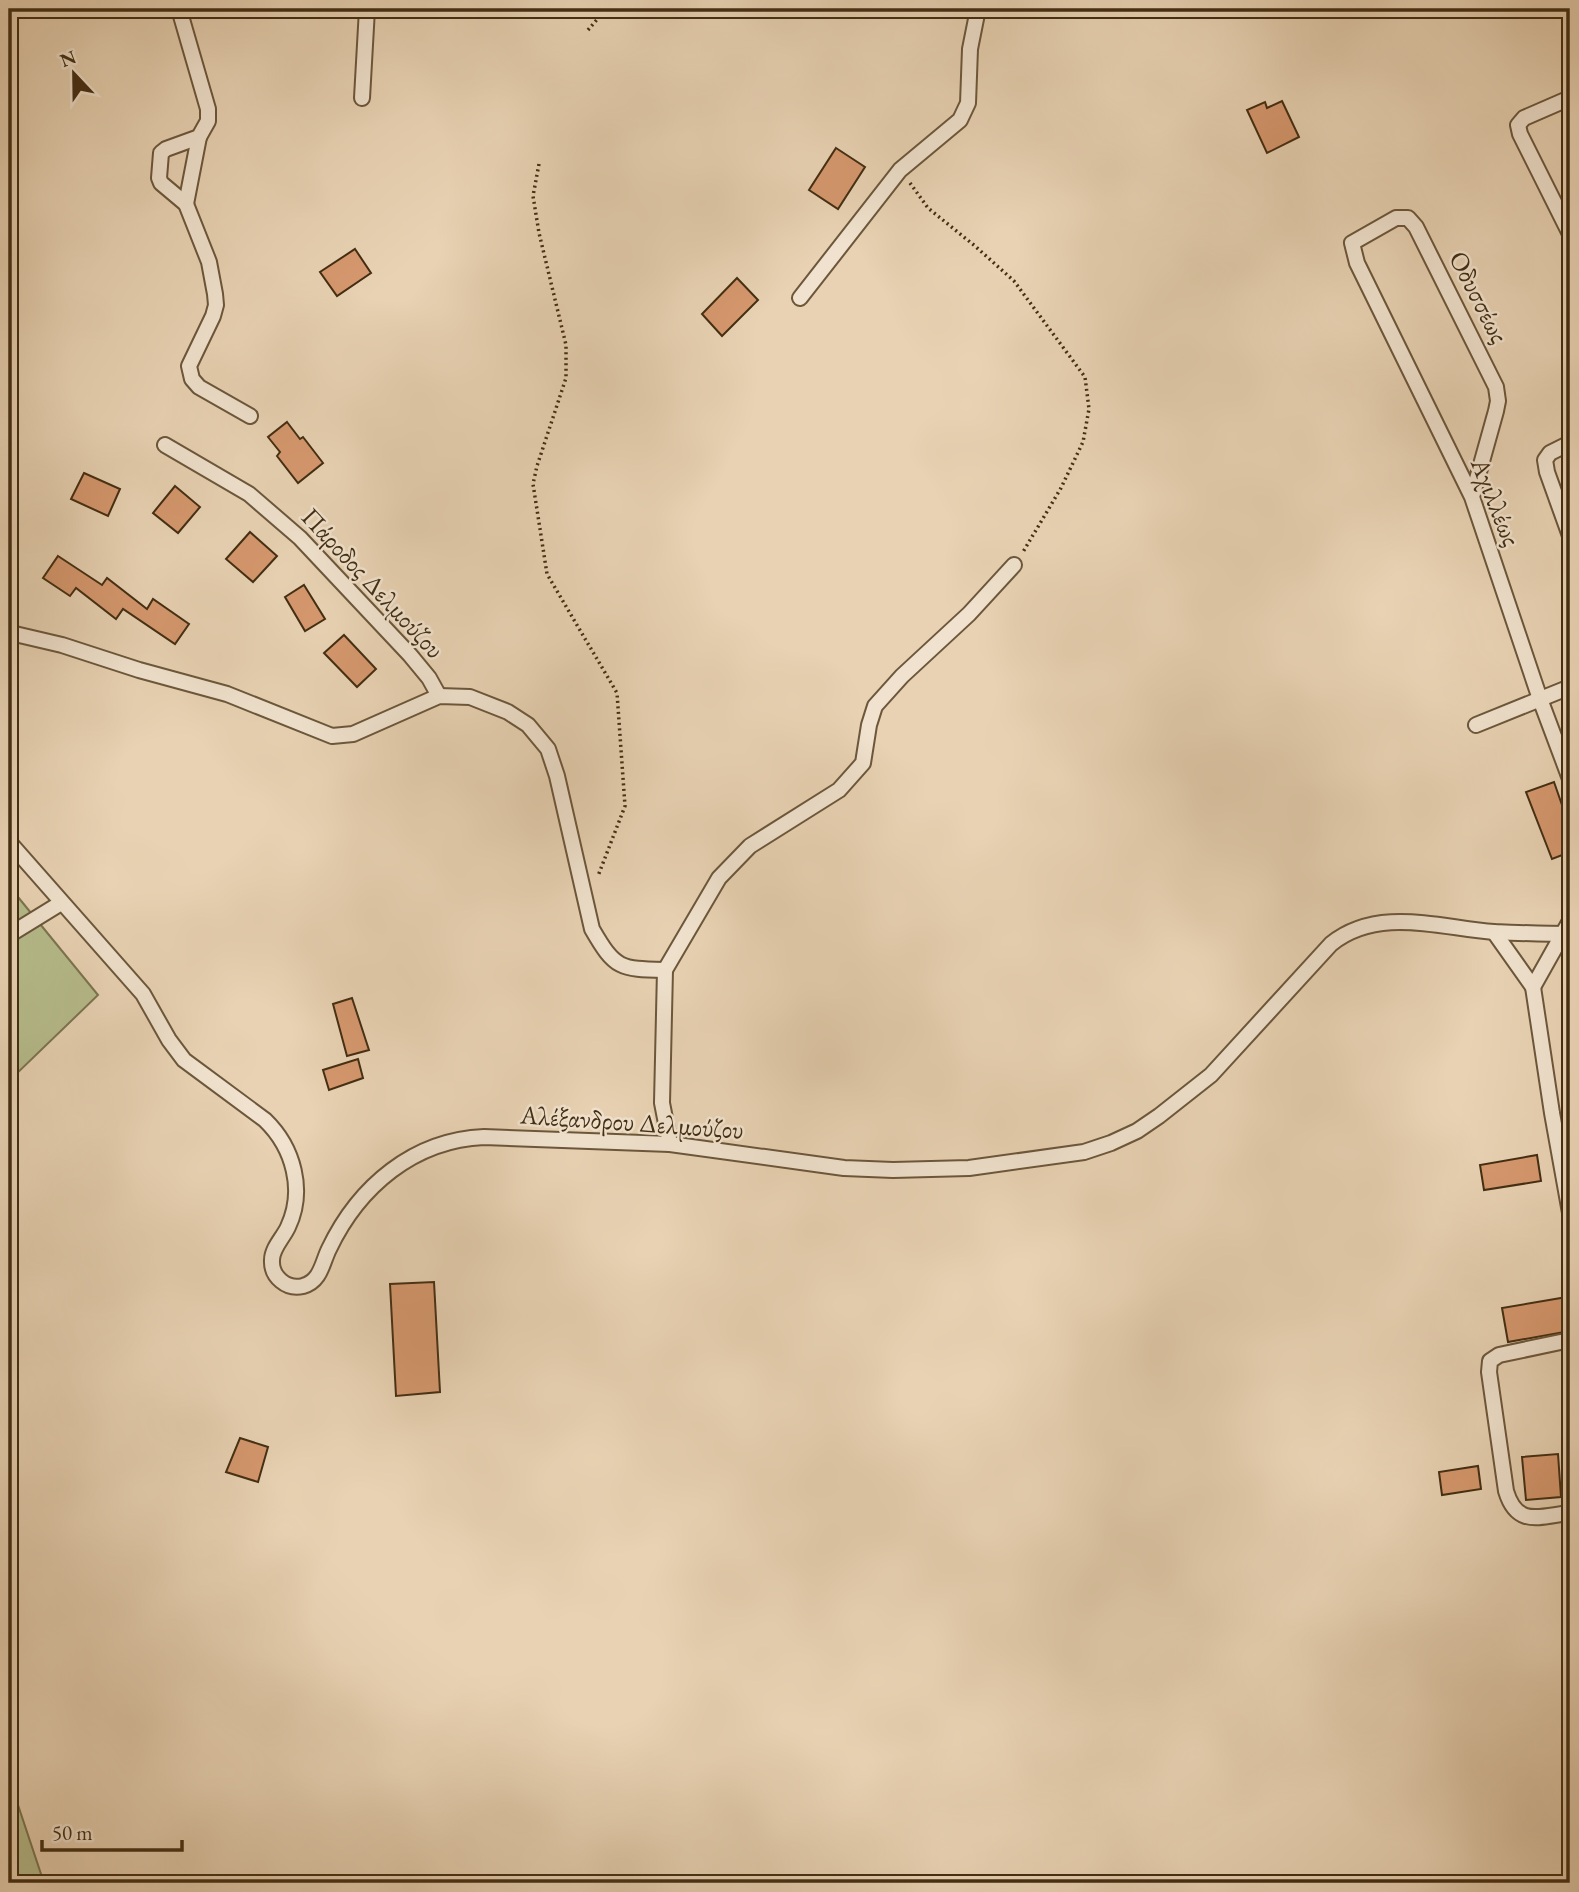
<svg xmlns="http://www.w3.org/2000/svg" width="1579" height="1892" font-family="'EB Garamond',serif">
	<rect width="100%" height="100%" fill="#e8d2b3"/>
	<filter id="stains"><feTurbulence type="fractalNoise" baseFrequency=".00286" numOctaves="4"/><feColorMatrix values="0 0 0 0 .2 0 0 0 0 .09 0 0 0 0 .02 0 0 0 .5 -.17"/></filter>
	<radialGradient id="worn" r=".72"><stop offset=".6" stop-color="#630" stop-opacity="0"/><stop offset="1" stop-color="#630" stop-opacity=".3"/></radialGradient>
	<g fill="#b6bc8c" stroke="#7c7550" stroke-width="2">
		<path d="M9 886 98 995 9 1081Z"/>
		<path d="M9 1773 10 1781 44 1883H9Z"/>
	</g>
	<g fill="#d6986e" stroke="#432e13" stroke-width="2">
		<path d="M1282 101 1299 137 1267 153 1247 110 1265 102 1267 108Z"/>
		<path d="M836 148 865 167 838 209 809 190Z"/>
		<path d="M355 249 371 273 337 296 320 272Z"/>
		<path d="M737 278 758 300 722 336 702 314Z"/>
		<path d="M287 422 300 439 303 437 323 463 298 483 277 456 280 452 268 437Z"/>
		<path d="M84 473 120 489 108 516 71 499Z"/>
		<path d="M175 486 200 507 178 533 153 513Z"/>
		<path d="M250 532 277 556 253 582 226 559Z"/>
		<path d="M58 556 102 585 107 578 147 609 153 599 189 624 175 644 123 609 116 619 76 588 70 596 43 578Z"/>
		<path d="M304 585 325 619 305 631 285 597Z"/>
		<path d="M344 635 376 669 357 687 324 653Z"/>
		<path d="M1554 782 1570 828V852L1552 859 1526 792Z"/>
		<path d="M352 998 369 1050 347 1056 333 1004Z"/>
		<path d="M358 1059 363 1078 329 1090 323 1070Z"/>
		<path d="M1537 1155 1541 1181 1484 1190 1480 1165Z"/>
		<path d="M434 1282 440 1392 396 1396 390 1284Z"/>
		<path d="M1567 1297 1570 1331 1508 1342 1502 1308Z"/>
		<path d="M240 1438 268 1447 258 1482 226 1472Z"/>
		<path d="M1558 1454 1561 1497 1526 1500 1522 1457Z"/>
		<path d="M1478 1466 1481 1489 1442 1495 1439 1472Z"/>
	</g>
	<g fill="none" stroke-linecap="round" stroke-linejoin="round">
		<g stroke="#6c573b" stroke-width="18">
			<g id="street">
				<path d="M179 9 208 109V121L199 137 166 149 161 153 159 178 161 183 186 204 209 262 215 294 216 305 213 316 189 366 192 379 199 387 250 416"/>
				<path d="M362 98 367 9"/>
				<path d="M1570 98 1524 118 1518 125 1520 134 1570 234"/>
				<path d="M186 204 199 137"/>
				<path d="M800 298 900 170 960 120 968 103 970 49 978 9"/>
				<path d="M1570 443 1550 453 1545 460 1547 472 1570 536"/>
				<path d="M165 445 249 494 300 538 410 655 429 678 439 696"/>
				<path d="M1472 497 1496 411 1498 401 1496 387 1416 227 1408 218H1396L1352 243 1357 263 1472 497 1540 699 1570 779"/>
				<path d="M9 634H15L62 645 139 670 227 694 332 736 353 734 439 696 470 697 508 712 528 725 548 749 557 776 592 929C615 969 620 969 665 970"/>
				<path d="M1476 725 1570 687"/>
				<path d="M9 842 143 994 169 1040 184 1060 265 1120C294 1148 305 1191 288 1227 283 1238 272 1248 272 1260 271 1277 287 1290 303 1286 321 1281 322 1263 329 1249 359 1186 414 1140 484 1137L670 1144 844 1168 893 1170 969 1168 1084 1152 1111 1143 1137 1131 1159 1116 1211 1075 1331 944C1378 906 1440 928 1494 932 1519 933 1545 934 1570 934"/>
				<path d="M1494 932 1533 987 1570 921"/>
				<path d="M9 935 61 903"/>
				<path d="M1533 987 1552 1113 1570 1213"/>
				<path d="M670 1144 662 1103 665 970 719 878 750 846 839 790 863 763 869 725 875 706 902 676 969 614 1014 565"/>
				<path d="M1570 1340 1499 1355 1490 1361 1489 1372 1506 1491C1517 1528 1540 1516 1570 1513"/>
			</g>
		</g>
		<g stroke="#432e13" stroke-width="3.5" stroke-dasharray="2 3.5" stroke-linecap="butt">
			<path d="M588 30 606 9"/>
			<path d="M539 164 533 196 539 233 566 345V378L537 466 533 484 547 574 617 693 625 806 598 876"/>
			<path d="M910 183 928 208 975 246 1014 281 1085 377 1089 409 1083 442 1061 488 1023 552"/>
		</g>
		<use href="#street" stroke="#f0e2ce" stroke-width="14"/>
	</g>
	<g text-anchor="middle" stroke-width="5" stroke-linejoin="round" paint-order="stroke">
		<g font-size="26" fill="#432e13" stroke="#f0e2ce">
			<text transform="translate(1479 297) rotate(63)" y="9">Οδυσσέως</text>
			<text transform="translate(1496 502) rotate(68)" y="9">Αχιλλέως</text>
			<text transform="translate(373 583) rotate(47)" y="9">Πάροδος Δελμούζου</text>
			<text transform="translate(632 1122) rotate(4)" y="9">Αλέξανδρου Δελμούζου</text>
		</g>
	</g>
	<rect width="1579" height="1892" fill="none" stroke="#e8d2b3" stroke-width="35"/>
	<rect x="10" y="10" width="1558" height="1871" fill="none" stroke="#432e13" stroke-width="3.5"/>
	<rect x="18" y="18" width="1544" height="1857" fill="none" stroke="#432e13" stroke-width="2"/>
	<g transform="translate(74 74) rotate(338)" stroke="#f0e2ce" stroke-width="5" paint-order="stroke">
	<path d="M0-5L12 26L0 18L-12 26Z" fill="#432e13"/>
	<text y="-10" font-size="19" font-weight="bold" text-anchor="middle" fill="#432e13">N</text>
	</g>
	<path d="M42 1840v10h140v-10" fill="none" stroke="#432e13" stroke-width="3.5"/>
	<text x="52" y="1840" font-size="21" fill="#432e13" stroke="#f0e2ce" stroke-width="5" paint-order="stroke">50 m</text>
	<rect width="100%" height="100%" filter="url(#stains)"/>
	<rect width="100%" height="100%" fill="url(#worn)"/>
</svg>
